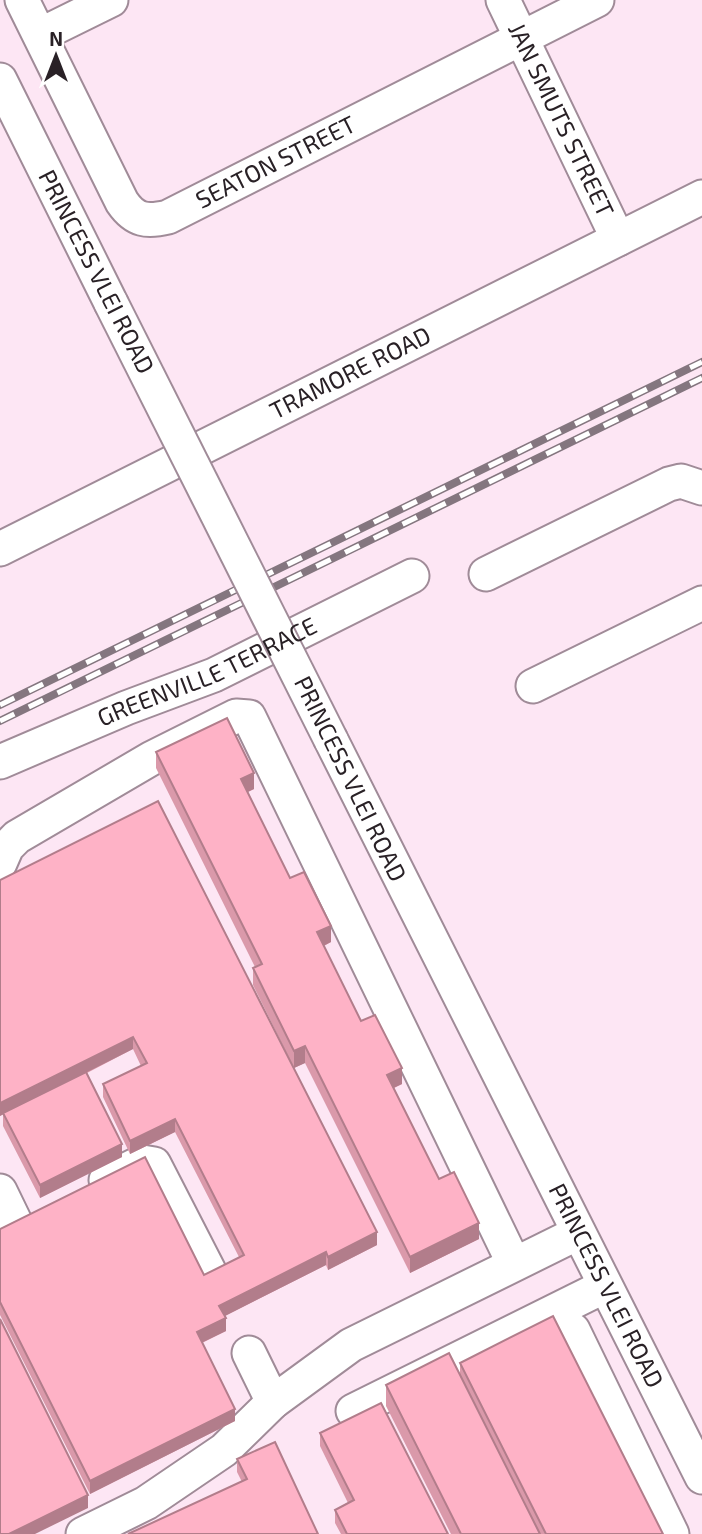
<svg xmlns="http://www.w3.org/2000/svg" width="702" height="1534" font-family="'Exo 2',sans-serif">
	<rect width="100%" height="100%" fill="#fde6f4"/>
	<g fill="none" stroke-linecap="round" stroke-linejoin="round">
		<g stroke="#a08b98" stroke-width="37">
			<g id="minor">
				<path id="s1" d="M22 0 122 202C135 221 147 222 168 217L597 0"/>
				<path id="s2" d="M503 0 618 239"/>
				<path d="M40 35 111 0"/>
				<path d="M0 80 111 303"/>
				<path id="s3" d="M0 549 702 197"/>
				<path d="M486 574 669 484 681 481 702 488"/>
				<path d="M533 686 702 603"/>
				<path id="s4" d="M331 740 702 1477"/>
				<path id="s5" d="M0 762 126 708 214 675 412 576"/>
				<path d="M0 863 7 847 17 837 152 758 236 716 249 717 514 1264"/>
				<path d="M106 1180 142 1162 154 1164 209 1271"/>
				<path d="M0 1191 16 1224"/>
				<path d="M573 1330 672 1534"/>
				<path d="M249 1353 273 1402"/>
				<path d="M353 1411 605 1286"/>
				<path d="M83 1534 146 1503 224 1450 273 1402 351 1345 578 1233"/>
			</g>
		</g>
		<use href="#minor" stroke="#fff" stroke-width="33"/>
		<g stroke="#84767f" stroke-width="8">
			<g id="rail">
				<path d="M0 705 702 362"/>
				<path d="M0 721 702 378"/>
			</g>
		</g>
		<use href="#rail" stroke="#fff" stroke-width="5" stroke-dasharray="16" stroke-linecap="butt"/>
		<g stroke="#a08b98" stroke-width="37" stroke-linecap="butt">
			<path id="minor-bridge" d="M111 303 331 740"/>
		</g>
		<use href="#minor-bridge" stroke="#fff" stroke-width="33"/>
	</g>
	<g fill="#da99aa">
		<path d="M156 752 254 789 248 792 290 878 331 942 324 946 361 1021 402 1084 394 1088 439 1179 479 1239 410 1273 305 1063 294 1068 253 985V968L255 967 156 768Z"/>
		<path d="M0 880 377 1245 328 1270 326 1265 225 1316 226 1331 202 1343 235 1421 90 1494 0 1315V1229L204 1275 239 1257 175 1132 130 1154 103 1097V1084L141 1066 133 1049 87 1073 122 1157 40 1198 3 1126V1114L0 1116Z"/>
		<path d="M460 1363 663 1534H451L386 1406V1385L460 1374Z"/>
		<path d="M320 1433 448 1534H341L335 1523V1510L348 1503 320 1446Z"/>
		<path d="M237 1459 318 1534 242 1482 237 1472Z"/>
	</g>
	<g fill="#b27d8b">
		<path d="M254 773V789L241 795V779Z"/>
		<path d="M331 926V942L317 949V932Z"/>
		<path d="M133 1037V1049L0 1116V1103Z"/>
		<path d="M305 1046V1063L294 1068V1051Z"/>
		<path d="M402 1068V1084L387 1091V1075Z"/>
		<path d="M175 1119V1132L130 1154V1141Z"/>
		<path d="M122 1144V1157L40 1198V1185Z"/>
		<path d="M479 1223V1239L410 1273V1257Z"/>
		<path d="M377 1232V1245L328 1270V1257Z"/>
		<path d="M326 1252V1265L219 1319V1306Z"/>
		<path d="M226 1318V1331L197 1345V1332Z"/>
		<path d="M235 1409V1421L90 1494V1481Z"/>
		<path d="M88 1495V1508L35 1534H9Z"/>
	</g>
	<g fill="#feb2c6" stroke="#b27d8b" stroke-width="2">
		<path d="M227 718 254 773 241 779 290 878 304 872 331 926 317 932 361 1021 375 1015 402 1068 387 1075 439 1179 454 1172 479 1223 410 1257 305 1046 294 1051 253 968 262 964 156 752Z"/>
		<path d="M158 801 377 1232 328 1257 326 1252 219 1306 226 1318 197 1332 235 1409 90 1481 0 1302V1229L145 1157 204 1275 244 1255 175 1119 130 1141 103 1084 147 1063 133 1037 0 1103V880Z"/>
		<path d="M86 1072 122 1144 40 1185 3 1113Z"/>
		<path d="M553 1316 663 1534H546L460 1363Z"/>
		<path d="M0 1319 88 1495 9 1534H0Z"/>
		<path d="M449 1353 540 1534H461L386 1385Z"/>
		<path d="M381 1403 448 1534H347L335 1510 354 1500 320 1433Z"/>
		<path d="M275 1442 318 1534H128L247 1479 237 1459Z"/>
	</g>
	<g text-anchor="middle" stroke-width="7" stroke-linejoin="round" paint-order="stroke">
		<g font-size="24" fill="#292126" stroke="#fff">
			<text dy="8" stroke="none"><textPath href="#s2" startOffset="133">JAN SMUTS STREET</textPath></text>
			<text dy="8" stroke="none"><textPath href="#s1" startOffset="399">SEATON STREET</textPath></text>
			<text transform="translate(96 272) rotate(63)" y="8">PRINCESS VLEI ROAD</text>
			<text dy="8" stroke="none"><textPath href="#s3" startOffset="392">TRAMORE ROAD</textPath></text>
			<text dy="8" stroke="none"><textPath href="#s5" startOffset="226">GREENVILLE TERRACE</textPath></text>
			<text transform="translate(350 779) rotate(64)" y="8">PRINCESS VLEI ROAD</text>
			<text dy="8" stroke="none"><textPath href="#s4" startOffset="611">PRINCESS VLEI ROAD</textPath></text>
		</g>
	</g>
	<g transform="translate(56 56)" stroke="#ffffff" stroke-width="5" paint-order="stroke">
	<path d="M0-5L12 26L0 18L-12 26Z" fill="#292126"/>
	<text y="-10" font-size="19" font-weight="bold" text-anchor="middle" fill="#292126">N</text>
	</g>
</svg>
